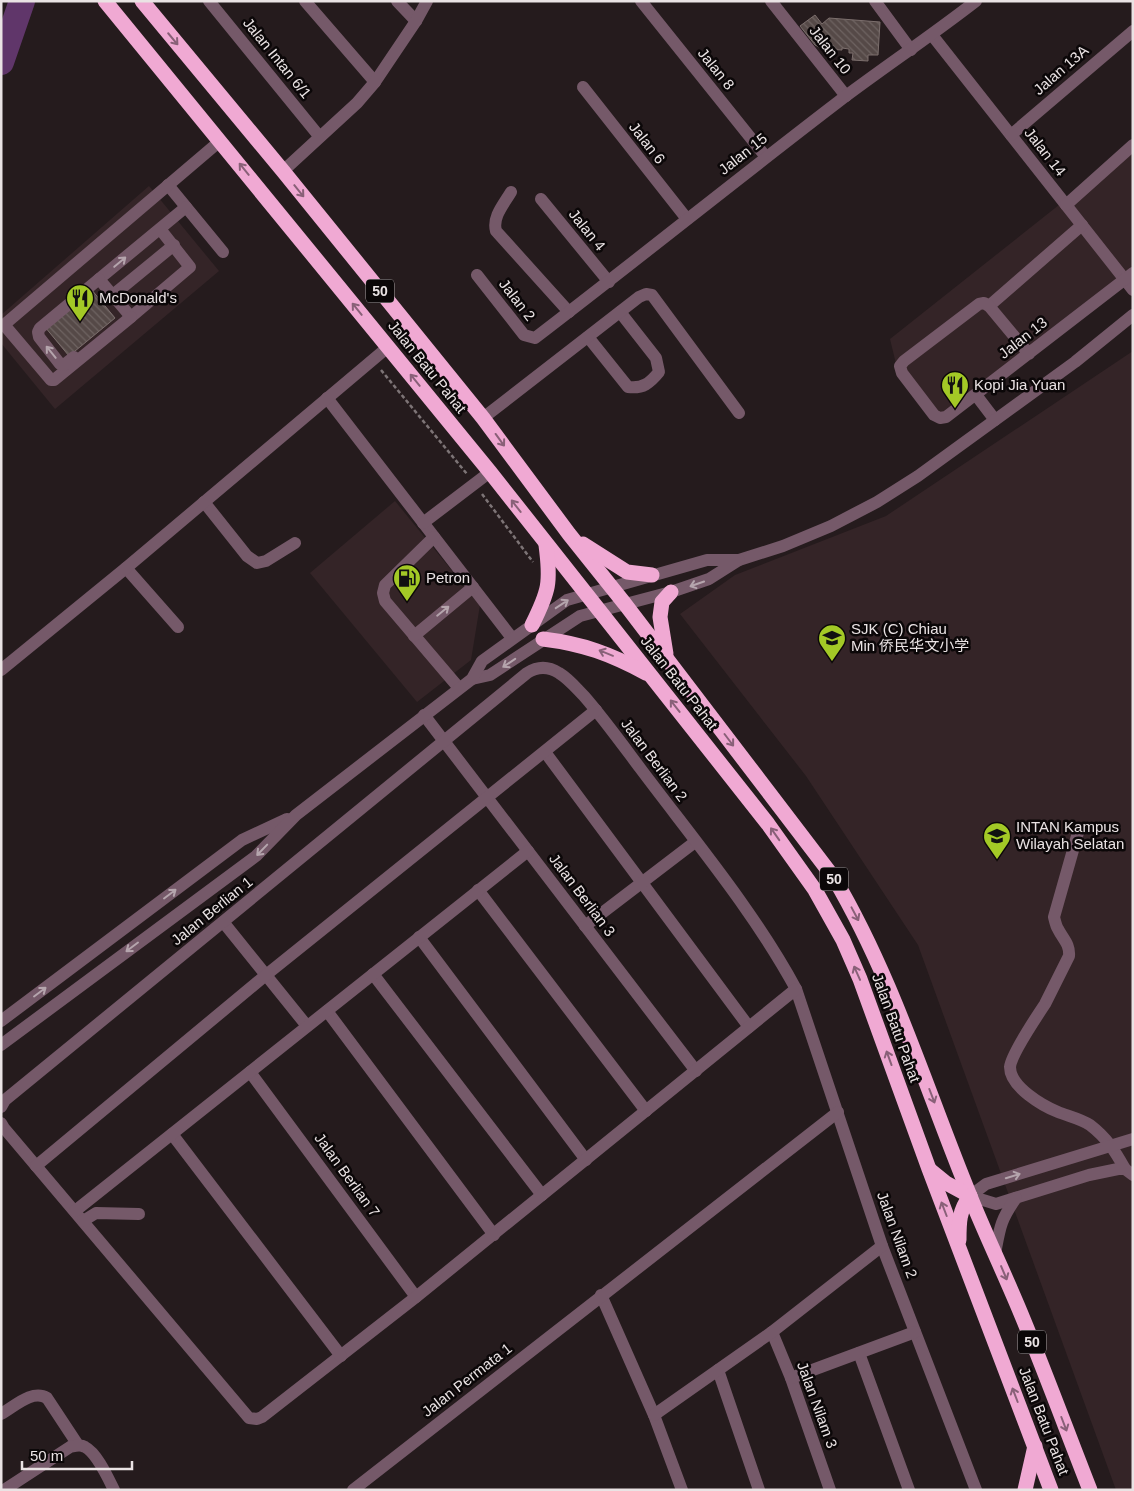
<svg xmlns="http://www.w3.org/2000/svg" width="1134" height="1491" font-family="Arial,'Noto Sans SC',sans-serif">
	<defs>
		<pattern id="building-back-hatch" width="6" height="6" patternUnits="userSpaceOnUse" patternTransform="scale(1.25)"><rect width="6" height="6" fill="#554947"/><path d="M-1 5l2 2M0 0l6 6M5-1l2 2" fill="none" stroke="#6e6361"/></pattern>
	</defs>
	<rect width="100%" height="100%" fill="#251b1d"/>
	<g fill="#342427">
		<path d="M1133 141V278L936 422 898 372 890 339 1069 197Z"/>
		<path d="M149 186 219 271 55 409 1 343V315Z"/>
		<path d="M1133 351V1490H1116L918 945 806 776 680 614 735 575 886 516Z"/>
		<path d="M395 501 480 605 471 660 417 702 310 573Z"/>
	</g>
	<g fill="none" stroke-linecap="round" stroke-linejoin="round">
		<path stroke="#60366a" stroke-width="26" d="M1 62 22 1"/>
	</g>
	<g fill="url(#building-back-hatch)" stroke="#7c6f6d">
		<path d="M815 15 822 24 829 18 880 22 878 55H868V61L852 60 853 53H849V49L842 48V50L823 49 815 45 800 26Z"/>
		<path d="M91 289 115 318 69 356 45 327Z"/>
	</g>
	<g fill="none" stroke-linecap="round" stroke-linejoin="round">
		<g stroke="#7d7476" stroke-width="2.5" stroke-dasharray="4 2.5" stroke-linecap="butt">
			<path d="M381 370 467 474"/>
			<path d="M482 494 533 562"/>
		</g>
		<g stroke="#755969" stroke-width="12">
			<path d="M209 1 319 136"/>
			<path d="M305 1 375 82"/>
			<path d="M397 1 416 21"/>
			<path d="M641 1 766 157"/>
			<path d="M771 1 846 96"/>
			<path d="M875 1 911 50"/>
			<path d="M932 35 1133 290"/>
			<path d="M583 87 687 219"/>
			<path d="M1011 135 1133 31"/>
			<path d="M283 171 357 103 375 82 416 21 427 1"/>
			<path d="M168 185 223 252"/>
			<path d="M511 192C504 204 492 217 496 231L569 312"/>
			<path d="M541 199 609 282"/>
			<path d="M1066 205 1133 145"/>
			<path d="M160 229 190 267 131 317 99 279 186 207"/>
			<path d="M477 275 524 335 535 338C637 260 736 180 838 102 883 68 931 36 976 1"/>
			<path d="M113 295 174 245"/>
			<path d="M989 306 1082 225"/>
			<path d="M131 317 54 380H51L6 327 5 324 220 141"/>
			<path d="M588 337 628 387C643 389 650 383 659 372L656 358 620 312"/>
			<path d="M1029 354 989 306 984 303 979 304 904 361 900 366 902 373 934 415 940 418 946 417 1133 273"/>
			<path d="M74 357 64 365 60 364 39 337 38 332 40 328 99 279"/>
			<path d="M976 395 995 420"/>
			<path d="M327 398 512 638"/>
			<path d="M483 418 639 297 646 294 652 295 739 413"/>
			<path d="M204 502 247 556 257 563 266 561 295 543"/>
			<path d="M423 523 490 472"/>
			<path d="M434 537 385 585 383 593 385 601 459 688"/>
			<path d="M126 568 178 627"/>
			<path d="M414 636 473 587"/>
			<path d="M1 670 126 568 388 347"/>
			<path d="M472 679 490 675 580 616 671 592 709 579 739 560 783 546 831 526 877 502 918 476 1075 362 1133 315"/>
			<path d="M424 715 696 1071"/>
			<path d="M545 752 749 1027"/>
			<path d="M1079 829 1054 917C1055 921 1056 926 1058 929 1063 939 1070 944 1069 956 1061 972 1053 988 1045 1004 1037 1016 1011 1055 1010 1067 1010 1087 1043 1106 1058 1112 1068 1116 1081 1119 1090 1125 1107 1138 1115 1151 1125 1169"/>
			<path d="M478 890 646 1111"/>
			<path d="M224 923 307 1026"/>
			<path d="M585 926 695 842"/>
			<path d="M419 937 586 1160"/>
			<path d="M373 974 542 1195"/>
			<path d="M327 1011 494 1235"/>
			<path d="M1 1021 242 840 287 819"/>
			<path d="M1 1045 256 856 296 815 472 679 482 661 567 600 707 560H739"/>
			<path d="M250 1072 416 1297"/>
			<path d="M1 1107 5 1100 527 673C538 666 548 666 559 673 569 679 576 688 584 696 604 719 622 744 640 768 694 840 753 910 796 989L882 1246 976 1490"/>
			<path d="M1 1123 4 1128 249 1418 257 1419 262 1417 416 1297 796 989"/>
			<path d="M172 1134 341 1356"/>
			<path d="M36 1166 266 975 596 710"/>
			<path d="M970 1196 986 1184 1133 1139"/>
			<path d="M970 1196 996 1204 1089 1175 1118 1169H1125L1133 1175"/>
			<path d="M75 1211 528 851"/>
			<path d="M83 1221 96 1213 139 1214"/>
			<path d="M995 1254C1000 1227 1000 1221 1016 1198"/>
			<path d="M601 1295 654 1415 682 1490"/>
			<path d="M772 1332 791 1378 830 1490"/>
			<path d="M859 1353 909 1490"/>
			<path d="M718 1370 759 1490"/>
			<path d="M791 1378 915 1332"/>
			<path d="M1 1414C14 1407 32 1389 47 1398L78 1445"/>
			<path d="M654 1415 772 1332 882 1246"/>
			<path d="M4 1490 70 1447C75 1446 80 1444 85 1447 97 1453 108 1478 114 1490"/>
			<path d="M353 1490 838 1112"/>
		</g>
		<g stroke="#f0a9d3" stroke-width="15">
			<path d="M105 1 490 472 768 824 815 890 843 940 860 979 929 1169 1051 1490"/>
			<path d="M142 1 283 171 483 418 569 534 625 604 834 878C893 978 926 1089 970 1196 987 1238 1007 1279 1024 1321 1047 1377 1068 1434 1090 1490"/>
			<path d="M583 544 627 572 652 575"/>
			<path d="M532 625C549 591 551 583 546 545"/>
			<path d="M543 639C584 644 610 654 646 673"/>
			<path d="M666 654 660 617 662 602 671 592"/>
			<path d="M930 1170 946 1183 970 1196"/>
			<path d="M959 1240C959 1222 959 1211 970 1196"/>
			<path d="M1025 1490 1035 1446"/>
		</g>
	</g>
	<defs><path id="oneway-shaft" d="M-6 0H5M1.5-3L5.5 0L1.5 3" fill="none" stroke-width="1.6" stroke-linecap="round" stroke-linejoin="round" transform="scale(1.25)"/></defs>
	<g stroke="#896078">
		<use href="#oneway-shaft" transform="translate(173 39) rotate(50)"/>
		<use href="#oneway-shaft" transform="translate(244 169) rotate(-129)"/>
		<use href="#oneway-shaft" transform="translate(299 191) rotate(51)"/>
		<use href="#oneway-shaft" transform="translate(357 309) rotate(-129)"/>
		<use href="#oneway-shaft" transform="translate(415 380) rotate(-129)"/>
		<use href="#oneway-shaft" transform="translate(500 440) rotate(54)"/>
		<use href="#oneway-shaft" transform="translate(516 506) rotate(-128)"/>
		<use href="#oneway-shaft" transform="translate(606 653) rotate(-158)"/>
		<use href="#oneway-shaft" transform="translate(675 706) rotate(-128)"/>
		<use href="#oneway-shaft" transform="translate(729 740) rotate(53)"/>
		<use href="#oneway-shaft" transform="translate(775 834) rotate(-125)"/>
		<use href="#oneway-shaft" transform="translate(855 914) rotate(62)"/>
		<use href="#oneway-shaft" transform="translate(857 973) rotate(-114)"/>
		<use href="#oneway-shaft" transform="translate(889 1058) rotate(-110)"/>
		<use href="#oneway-shaft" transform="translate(932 1096) rotate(69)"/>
		<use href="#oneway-shaft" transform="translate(944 1209) rotate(-111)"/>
		<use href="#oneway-shaft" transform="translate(1004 1273) rotate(67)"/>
		<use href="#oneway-shaft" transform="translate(1015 1395) rotate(-111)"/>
		<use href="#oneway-shaft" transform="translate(1064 1424) rotate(69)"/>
	</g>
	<g stroke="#b5a5ad">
		<use href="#oneway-shaft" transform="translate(120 262) rotate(-40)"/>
		<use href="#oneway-shaft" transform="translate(51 352) rotate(-129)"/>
		<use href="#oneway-shaft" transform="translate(697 584) rotate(161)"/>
		<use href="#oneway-shaft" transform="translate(562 604) rotate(-33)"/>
		<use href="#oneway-shaft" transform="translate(443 611) rotate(-39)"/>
		<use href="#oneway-shaft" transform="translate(509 663) rotate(146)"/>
		<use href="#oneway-shaft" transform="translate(262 850) rotate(134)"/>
		<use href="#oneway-shaft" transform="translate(170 894) rotate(-37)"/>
		<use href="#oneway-shaft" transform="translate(132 947) rotate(143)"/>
		<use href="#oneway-shaft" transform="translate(40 992) rotate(-37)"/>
		<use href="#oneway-shaft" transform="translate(1013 1176) rotate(-17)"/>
	</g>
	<defs>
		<g id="restaurant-pin" transform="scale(1.4375)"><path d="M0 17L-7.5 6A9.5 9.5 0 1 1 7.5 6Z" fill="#a3c926" stroke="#0b0708"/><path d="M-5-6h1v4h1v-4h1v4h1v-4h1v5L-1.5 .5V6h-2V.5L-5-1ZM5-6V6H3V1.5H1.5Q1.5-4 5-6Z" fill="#111"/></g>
		<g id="fuel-pin" transform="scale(1.4375)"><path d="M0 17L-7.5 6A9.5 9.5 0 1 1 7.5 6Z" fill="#a3c926" stroke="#0b0708"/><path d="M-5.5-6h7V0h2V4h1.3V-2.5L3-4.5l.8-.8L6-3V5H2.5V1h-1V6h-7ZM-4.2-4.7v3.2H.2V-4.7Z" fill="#111"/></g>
		<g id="school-pin" transform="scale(1.4375)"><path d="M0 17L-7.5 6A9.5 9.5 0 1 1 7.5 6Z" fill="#a3c926" stroke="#0b0708"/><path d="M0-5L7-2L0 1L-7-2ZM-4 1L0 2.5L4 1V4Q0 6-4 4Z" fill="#111"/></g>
		<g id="university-pin" transform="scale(1.4375)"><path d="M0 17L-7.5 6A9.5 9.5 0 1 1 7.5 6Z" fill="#a3c926" stroke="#0b0708"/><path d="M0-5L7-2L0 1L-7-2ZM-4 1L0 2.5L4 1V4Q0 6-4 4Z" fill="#111"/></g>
	</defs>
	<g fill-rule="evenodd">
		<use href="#restaurant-pin" x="80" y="298"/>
		<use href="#restaurant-pin" x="955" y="385"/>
		<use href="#fuel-pin" x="407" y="578"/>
		<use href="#school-pin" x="832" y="638"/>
		<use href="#university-pin" x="997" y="836"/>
	</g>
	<g text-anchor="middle" stroke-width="5" stroke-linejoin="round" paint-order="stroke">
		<g fill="#0b0708" stroke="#a7a1a2" stroke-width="1">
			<rect x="366" y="279.5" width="28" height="23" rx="4"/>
			<rect x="820" y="867.5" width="28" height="23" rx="4"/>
			<rect x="1018" y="1330.5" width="28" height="23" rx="4"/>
		</g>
		<g font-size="14" font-weight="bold" fill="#eae3e4">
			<text x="380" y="296">50</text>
			<text x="834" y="884">50</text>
			<text x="1032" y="1347">50</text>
		</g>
		<g font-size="15" fill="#eae3e4" stroke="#0b0708">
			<text transform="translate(830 50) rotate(52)" y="5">Jalan 10</text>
			<text transform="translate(277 58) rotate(51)" y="5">Jalan Intan 6/1</text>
			<text transform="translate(716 69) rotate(51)" y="5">Jalan 8</text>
			<text transform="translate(1061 70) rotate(-41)" y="5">Jalan 13A</text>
			<text transform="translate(647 143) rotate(52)" y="5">Jalan 6</text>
			<text transform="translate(1045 152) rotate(52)" y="5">Jalan 14</text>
			<text transform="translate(743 154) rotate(-38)" y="5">Jalan 15</text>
			<text transform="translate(587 230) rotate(51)" y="5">Jalan 4</text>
			<text transform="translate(517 300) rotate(52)" y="5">Jalan 2</text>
			<text transform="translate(1023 338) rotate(-38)" y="5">Jalan 13</text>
			<text transform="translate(427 367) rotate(51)" y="5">Jalan Batu Pahat</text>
			<text transform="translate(679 683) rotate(52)" y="5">Jalan Batu Pahat</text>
			<text transform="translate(654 760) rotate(53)" y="5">Jalan Berlian 2</text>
			<text transform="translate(582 895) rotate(53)" y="5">Jalan Berlian 3</text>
			<text transform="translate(212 911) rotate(-39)" y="5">Jalan Berlian 1</text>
			<text transform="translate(896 1028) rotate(70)" y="5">Jalan Batu Pahat</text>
			<text transform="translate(347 1175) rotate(54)" y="5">Jalan Berlian 7</text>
			<text transform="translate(897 1235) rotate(70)" y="5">Jalan Nilam 2</text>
			<text transform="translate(467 1380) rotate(-38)" y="5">Jalan Permata 1</text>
			<text transform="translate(817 1405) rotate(70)" y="5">Jalan Nilam 3</text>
			<text transform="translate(1044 1421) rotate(69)" y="5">Jalan Batu Pahat</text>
		</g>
		<g font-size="15" fill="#eae3e4" stroke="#0b0708" text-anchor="start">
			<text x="99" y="303">McDonald's</text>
			<text x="974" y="390">Kopi Jia Yuan</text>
			<text x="426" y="583">Petron</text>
			<text x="851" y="634">SJK (C) Chiau<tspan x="851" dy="17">Min 侨民华文小学</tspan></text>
			<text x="1016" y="832">INTAN Kampus<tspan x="1016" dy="17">Wilayah Selatan</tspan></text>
		</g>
	</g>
	<rect width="1134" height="1491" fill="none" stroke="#eae3e4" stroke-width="5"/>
	<path d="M22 1461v8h110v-8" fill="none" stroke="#eae3e4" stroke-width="2.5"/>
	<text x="30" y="1461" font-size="15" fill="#eae3e4" stroke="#0b0708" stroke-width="4" paint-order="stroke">50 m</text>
</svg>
